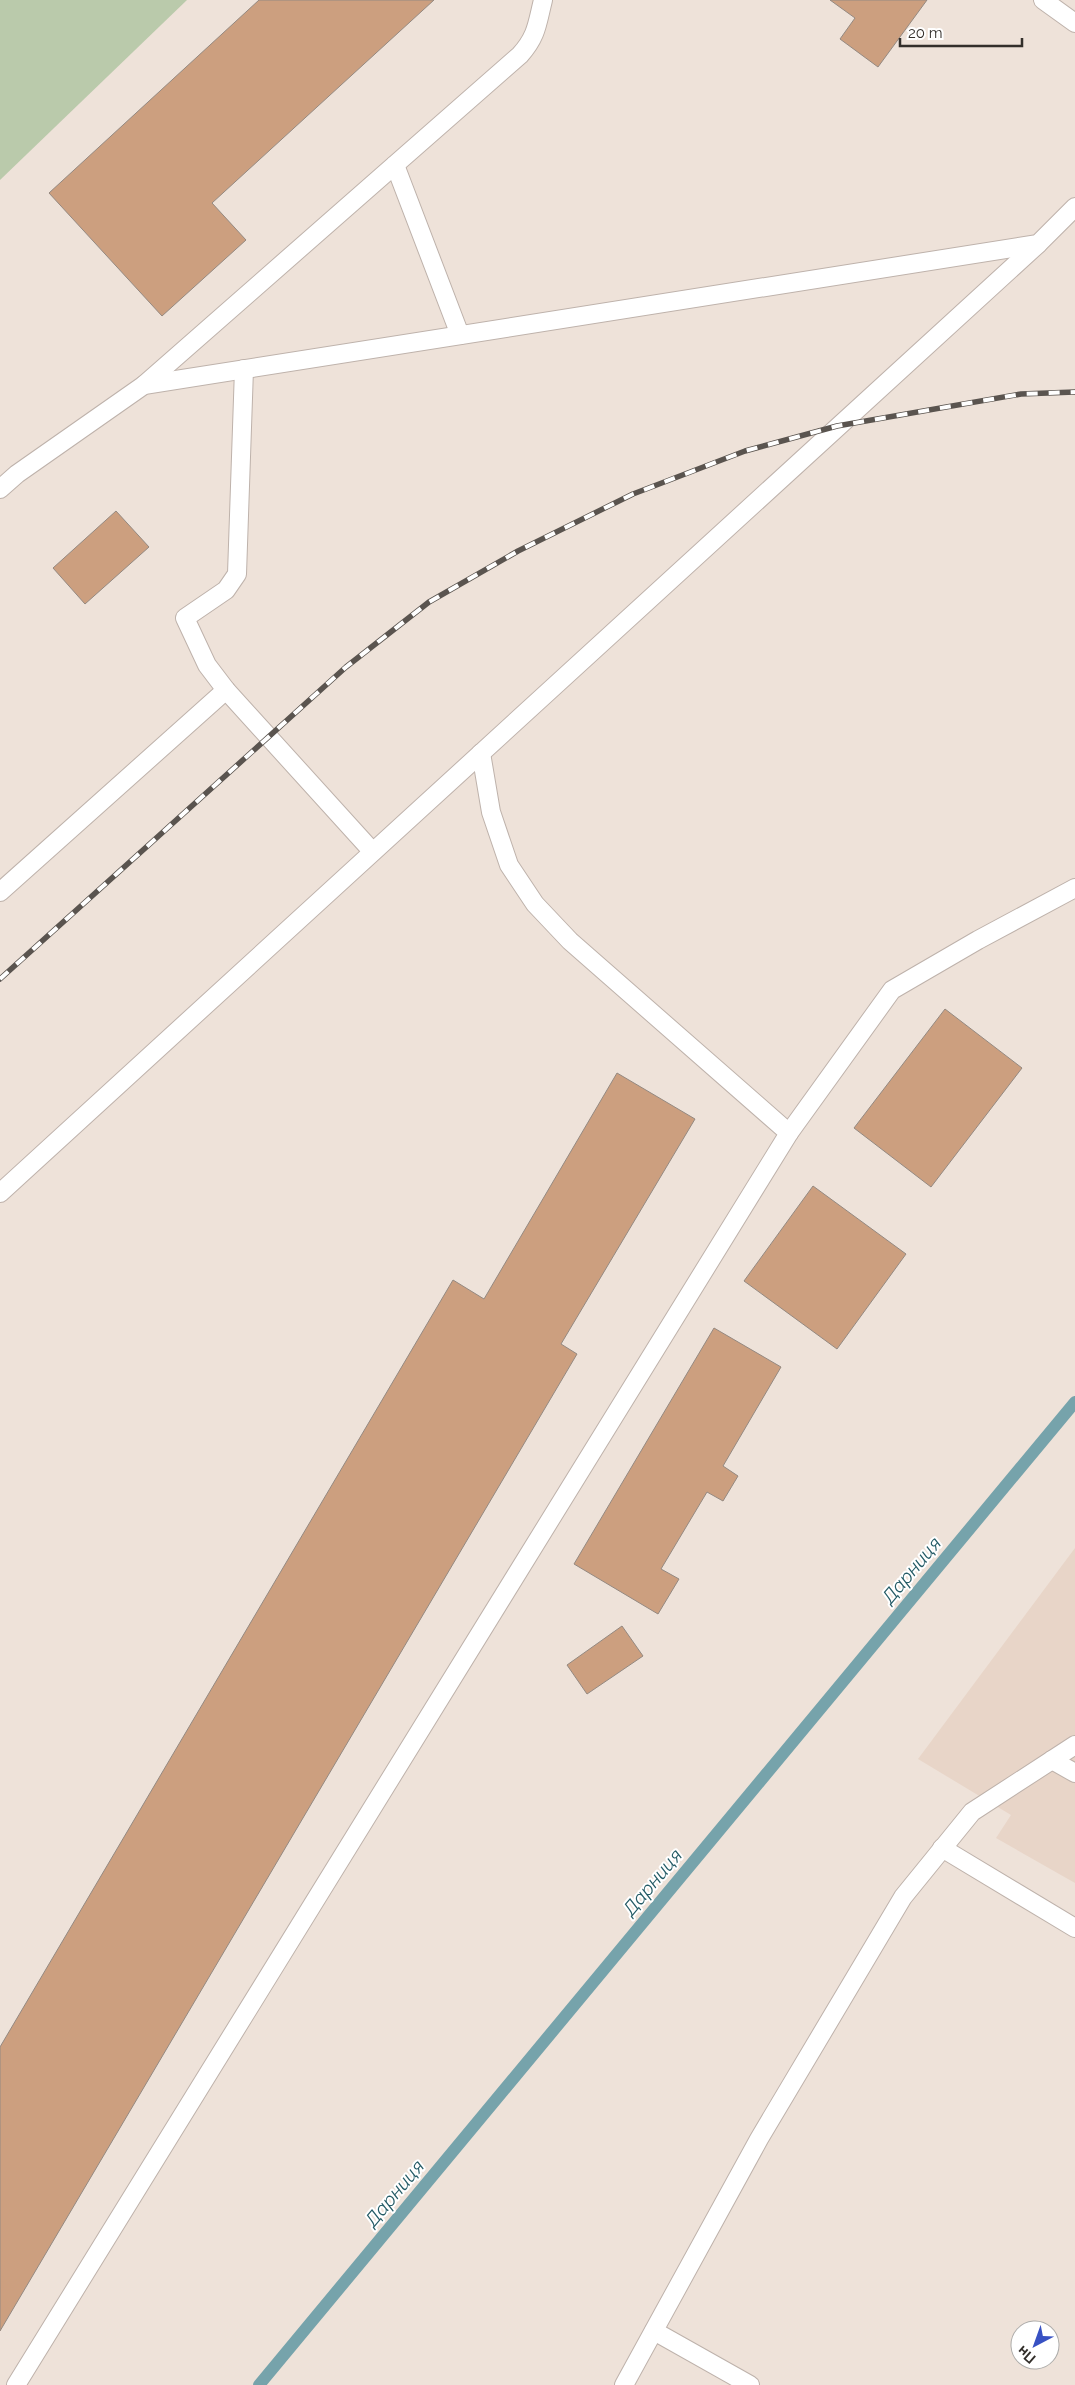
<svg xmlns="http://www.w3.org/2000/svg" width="1075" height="2385" font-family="Raleway,sans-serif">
	<rect width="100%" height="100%" fill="#eee2d9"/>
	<path fill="#e8d5c8" d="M1075 1548V1883L996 1838 1011 1815 918 1759Z"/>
	<path fill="#bacaab" d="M0 0H187L0 180Z"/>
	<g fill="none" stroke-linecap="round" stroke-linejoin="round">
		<path stroke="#76a3ab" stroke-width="12" d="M259 2385 1075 1402"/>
	</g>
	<g fill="#cc9f7f" stroke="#948981">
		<path d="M259 0H434L212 203 246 240 162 316 49 193Z"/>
		<path d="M830 0H927L878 67 840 39 855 18Z"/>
		<path d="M116 511 149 547 85 604 53 568Z"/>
		<path d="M945 1009 1022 1068 931 1187 854 1128Z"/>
		<path d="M617 1073 695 1119 561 1344 577 1354 0 2331V2047L453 1280 484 1299Z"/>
		<path d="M813 1186 906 1254 837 1349 744 1281Z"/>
		<path d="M714 1328 781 1367 723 1466 738 1476 723 1501 707 1492 661 1569 679 1579 658 1614 574 1564Z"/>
		<path d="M622 1626 643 1656 587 1694 567 1665Z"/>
	</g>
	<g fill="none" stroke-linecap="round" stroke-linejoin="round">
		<g stroke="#beb2ab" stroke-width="20">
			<g id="lane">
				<path d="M1043 0 1075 23"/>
				<path d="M395 165 460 335"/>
				<path d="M244 369 237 574 226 590 185 618 207 665 226 690 372 851"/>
				<path d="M144 385 520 55C537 36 537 24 543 0"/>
				<path d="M0 489 17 474 144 385 1038 244 1075 207"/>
				<path d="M0 892 226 690"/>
				<path d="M789 1133 892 990 978 940 1075 888"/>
				<path d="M0 1193 1038 244"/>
				<path d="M1052 1760 1075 1773"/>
				<path d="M942 1848 1075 1928"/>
				<path d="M654 2331 750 2385"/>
				<path d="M16 2385 789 1133 570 941 535 904 509 865 491 812 481 753"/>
				<path d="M624 2385 759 2139 903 1897 972 1812 1075 1745"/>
			</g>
		</g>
		<use href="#lane" stroke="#fff" stroke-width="18"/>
		<g stroke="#5a544f" stroke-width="5.5">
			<path id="rail" d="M0 979 346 667 429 602 518 551 633 494 745 451 837 426 1021 394 1075 392"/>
		</g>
		<use href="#rail" stroke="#fff" stroke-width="4" stroke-dasharray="11" stroke-linecap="butt"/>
	</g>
	<g text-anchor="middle" stroke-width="4" stroke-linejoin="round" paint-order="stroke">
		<g font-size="19" font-style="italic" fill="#245b66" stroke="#fff">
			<text transform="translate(911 1570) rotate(-50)" y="7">Дарниця</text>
			<text transform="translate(652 1882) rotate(-50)" y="7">Дарниця</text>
			<text transform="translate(394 2193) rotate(-50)" y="7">Дарниця</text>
		</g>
	</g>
	<g transform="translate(1035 2345) rotate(221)"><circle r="24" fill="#ffffff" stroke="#adacaa"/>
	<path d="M0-4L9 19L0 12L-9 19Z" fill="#3851c3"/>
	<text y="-8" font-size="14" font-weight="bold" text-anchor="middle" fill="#332f2b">Пн</text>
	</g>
	<path d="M900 38v8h122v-8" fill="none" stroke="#332f2b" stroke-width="2.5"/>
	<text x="908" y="38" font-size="15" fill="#332f2b" stroke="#ffffff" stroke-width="4" paint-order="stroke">20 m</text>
</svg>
